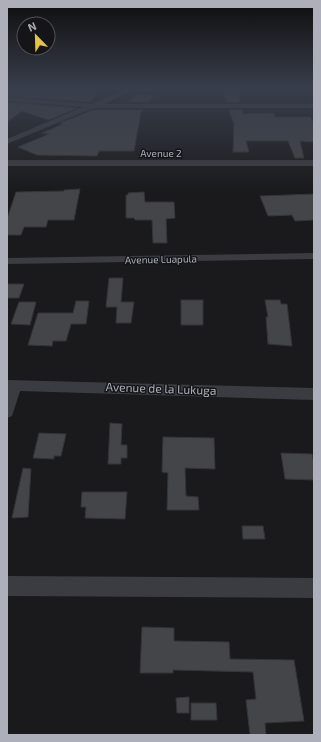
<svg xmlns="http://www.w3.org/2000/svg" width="321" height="742" font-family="'Exo 2',sans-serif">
	<rect width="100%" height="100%" fill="#1a1a1c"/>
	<g fill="#444549" stroke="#353438">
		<path d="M7 88H64L98 91 91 102 7 96Z"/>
		<path d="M224 92H238L240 102H227Z"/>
		<path d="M139 94 154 96 149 102H127Z"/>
		<path d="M7 102 77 108 49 120 22 111 7 122Z"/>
		<path d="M93 110H144L141 112 134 151H99L97 156 37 155 18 147 49 134 42 133 63 124 60 123Z"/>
		<path d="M229 110H242L243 114 273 113 275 117H310L314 123V142L300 141 304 158H295L288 141H246L249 152H233L234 124Z"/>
		<path d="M80 189 74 220H48L46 227H24L21 235H7V219L16 192 64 191V190Z"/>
		<path d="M144 192 145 202H174L175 218 166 219 167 243H153L152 220H135L134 218H126V195H128V193Z"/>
		<path d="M314 194V220L295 221 292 215 268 216 260 196Z"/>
		<path d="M109 278H123L121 302H134L131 323H116L117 307H106Z"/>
		<path d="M7 284H24L19 298H7Z"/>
		<rect x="181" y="300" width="22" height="25"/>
		<path d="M265 300H280L281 304H287L292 346 268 344 266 317H268Z"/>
		<path d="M76 301H89L86 324H71L66 341H53L52 346 28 345 38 313H73Z"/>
		<path d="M19 302H36L30 325 11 324Z"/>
		<path d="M110 423 122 424 121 445H127V458H121V464H108Z"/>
		<path d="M39 433 66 434 61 456H54V459L33 458Z"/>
		<path d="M163 437 214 438 215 469 185 468 186 496 198 497 199 510H167L168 473 162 472Z"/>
		<path d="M281 453 312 454 314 463V480L285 479Z"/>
		<path d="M23 468 31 469 28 517 12 518Z"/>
		<path d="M82 492H127L125 519 85 518 86 507H81Z"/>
		<path d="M242 526H263L265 539H243Z"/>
		<path d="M142 627 174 628V641L229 642 230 659 294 660 304 721 265 723 266 735H250L246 700 256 699 253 672 173 670V673H140Z"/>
		<path d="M189 697V713H177L176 698Z"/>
		<path d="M191 703H216L217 720H191Z"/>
	</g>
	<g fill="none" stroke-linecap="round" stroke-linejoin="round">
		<g fill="#3b3c41" fill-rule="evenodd">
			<path d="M129 88H138L104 104H314V108H93L7 144V139L83 107 7 101V97L92 104Z"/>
			<rect x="7" y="160" width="307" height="6"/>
			<path d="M314 253V259L7 264V258Z"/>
			<path d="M7 380 314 388V400L20 391 12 416 7 418Z"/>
			<path d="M7 576 314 578V598L7 596Z"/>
		</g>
	</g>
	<linearGradient id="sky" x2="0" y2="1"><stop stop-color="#0e0e0f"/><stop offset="0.46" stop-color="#383e4b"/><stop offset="1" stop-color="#383e4b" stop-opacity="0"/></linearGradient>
	<rect width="321" height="192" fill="url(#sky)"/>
	<g text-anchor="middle" stroke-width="3" stroke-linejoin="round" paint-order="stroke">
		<g font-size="10" fill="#adb0bb" stroke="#151517">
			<text x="161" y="157">Avenue 2</text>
			<text transform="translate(161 259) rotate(-1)" y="4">Avenue Luapula</text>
		</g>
		<g font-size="12" fill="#adb0bb" stroke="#151517">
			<text transform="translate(161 389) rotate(2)" y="4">Avenue de la Lukuga</text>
		</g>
	</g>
	<rect width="321" height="742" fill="none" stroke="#adb0bb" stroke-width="16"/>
	<g transform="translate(36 36) rotate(337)"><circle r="19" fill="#151517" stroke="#525359"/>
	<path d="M0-3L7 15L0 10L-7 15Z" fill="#e7c047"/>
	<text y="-6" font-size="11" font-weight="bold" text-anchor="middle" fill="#adb0bb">N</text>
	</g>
</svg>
